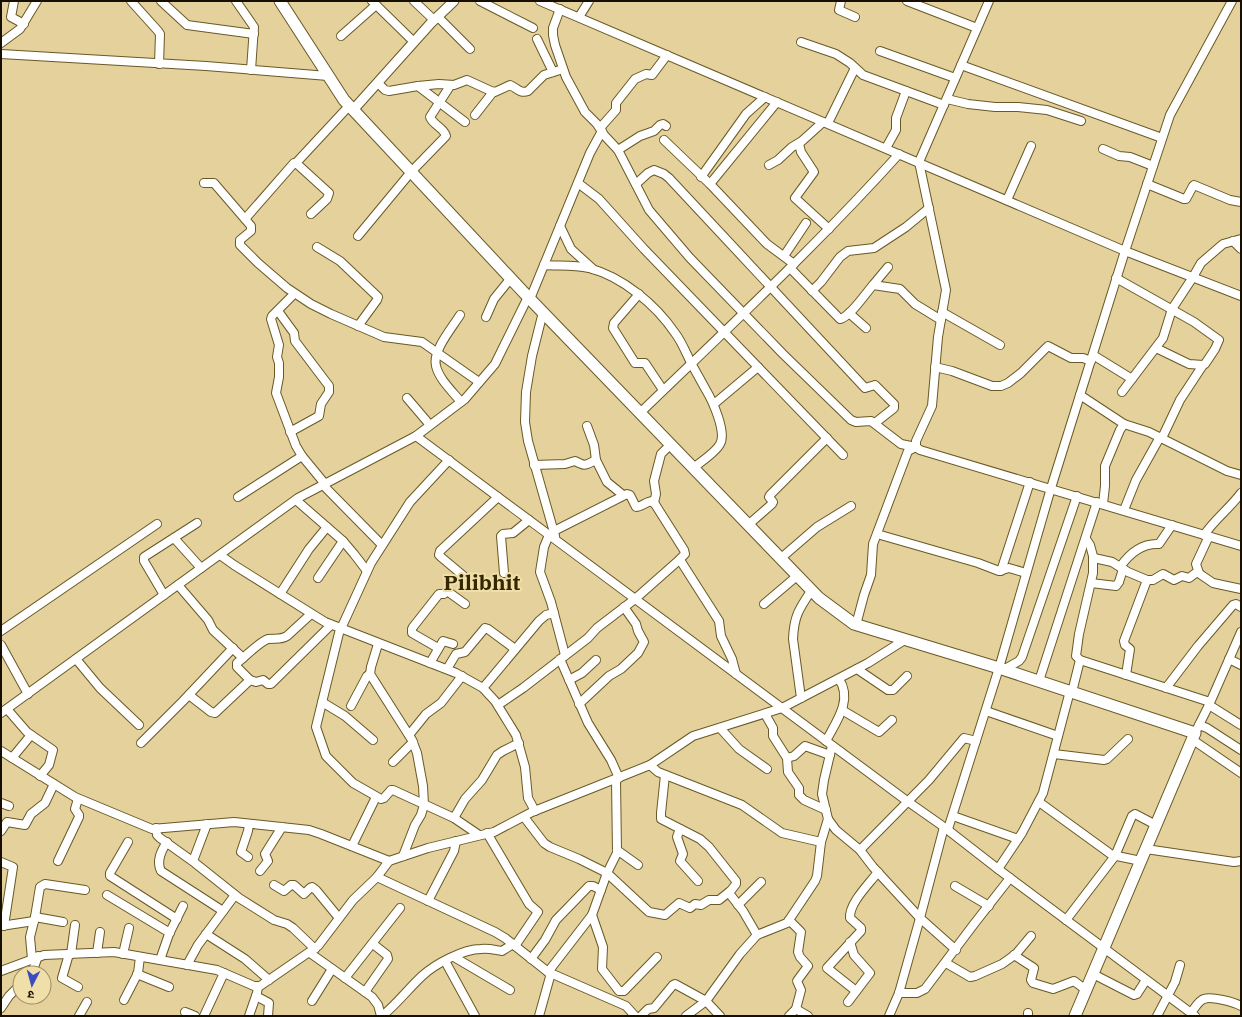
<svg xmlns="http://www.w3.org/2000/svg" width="1242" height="1017" font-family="'IBM Plex Serif','Noto Sans Devanagari',serif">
	<rect width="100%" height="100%" fill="#e4d19c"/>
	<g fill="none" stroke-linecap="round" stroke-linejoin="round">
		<g stroke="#695926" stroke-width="10">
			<g id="minor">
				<path d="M14 1 11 17 24 24"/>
				<path d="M131 1 158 31 160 34 159 64"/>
				<path d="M161 1 187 25 254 34"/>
				<path d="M236 1 254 27 251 70"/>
				<path d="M372 1 414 42"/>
				<path d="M414 1 434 20"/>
				<path d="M480 1 533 28"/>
				<path d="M540 1 1125 251 1241 296"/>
				<path d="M841 1 839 10 855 17"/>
				<path d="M907 1 977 28"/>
				<path d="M989 1 919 162 946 290 938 337 932 406 916 441V447L920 450 1241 546"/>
				<path d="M560 9 553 28V35L555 45 566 77 585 112 597 124 604 135 618 150 649 210 690 258 783 354 851 420 856 422 871 421 901 444 916 447"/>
				<path d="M438 17 470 49"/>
				<path d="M579 17 589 1"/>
				<path d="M341 36 376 5"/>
				<path d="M537 39 553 72"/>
				<path d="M801 42 836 54 850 63 863 75 944 105"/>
				<path d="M1 43 20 29 37 1"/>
				<path d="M880 51 955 78"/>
				<path d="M1 54 206 66 328 76"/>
				<path d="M961 65 1162 138"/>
				<path d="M378 83 385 90 389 91 418 86 439 84 454 85 467 80 491 91 495 92 510 85C517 88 520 94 528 91L544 75 563 69"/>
				<path d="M418 86 465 122"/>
				<path d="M947 99 968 104 995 107H1018L1047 110 1081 121"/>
				<path d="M475 115 493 92"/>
				<path d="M828 123 855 68"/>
				<path d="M600 128 616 110V103L635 79 646 74 652 75 667 55"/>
				<path d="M664 140 710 184 767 244 794 264"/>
				<path d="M799 144 801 152 814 172 795 198 829 229"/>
				<path d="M886 148 896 130V118L906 91"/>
				<path d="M1103 149 1119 156 1130 157 1153 166"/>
				<path d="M618 150 640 136 654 131 660 125 663 124 666 126"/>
				<path d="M296 163 349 106"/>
				<path d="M769 165 778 160 792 147 802 141 823 122"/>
				<path d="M701 177 746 114 765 97"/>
				<path d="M204 183H214L251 226V231L240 240V245L258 263 287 288 311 304 331 314 384 337 422 342 479 382"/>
				<path d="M578 183 599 199 644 249 843 455"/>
				<path d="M636 184 648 173 654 170 664 174 669 178 865 388 875 385 894 404V408L875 423"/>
				<path d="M710 184 777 102"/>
				<path d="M1147 184 1184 199H1186L1193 186 1194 185 1230 200 1241 202"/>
				<path d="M1007 200 1031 146"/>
				<path d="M245 219 294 163H296L329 193 327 199 311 214"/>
				<path d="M560 226 571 249 593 269"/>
				<path d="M358 236 411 172 446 136C444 128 433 125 430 117L450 86"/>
				<path d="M1233 241 1241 249"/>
				<path d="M317 247 340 261 378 297 377 300 358 326"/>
				<path d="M784 256 806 223"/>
				<path d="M544 265C559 266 574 265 589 268 623 277 656 305 675 333 682 342 686 353 691 363 696 372 701 381 706 390 712 400 727 432 720 444 716 452 701 462 693 468"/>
				<path d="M790 268 840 319C850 317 866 293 873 285L900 289 915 304 941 320"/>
				<path d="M1116 278 1194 322 1219 340 1215 349 1205 364 1203 365 1189 364 1156 348"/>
				<path d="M873 285 888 267"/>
				<path d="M812 291 821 282 840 257 848 251 874 248 906 227 929 208"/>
				<path d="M294 294 272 316 271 319 279 345 277 357 279 363V377L276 393 296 446 302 456 325 484"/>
				<path d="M639 294 614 323 613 328 635 363H645L663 390"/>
				<path d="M530 299 590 153 602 131"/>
				<path d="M278 311 294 333 295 341 329 386V392L321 404 319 416 290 432"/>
				<path d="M543 312 532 356 526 392 525 422 528 441 555 536"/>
				<path d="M942 312 1000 345"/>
				<path d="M849 313 866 328"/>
				<path d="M460 315C452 328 432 351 436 366 439 379 452 391 461 402"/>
				<path d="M486 317 494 299 511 278"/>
				<path d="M1093 355 1132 379"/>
				<path d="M935 367 952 371 992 386H1001L1008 383 1021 373 1048 346 1071 358H1083L1091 361"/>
				<path d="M1122 392 1163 338 1172 309 1193 277 1201 263 1223 244 1241 239"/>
				<path d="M1080 395 1124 424 1149 432 1227 471 1241 475"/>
				<path d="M407 398 430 425"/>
				<path d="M714 404 758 367"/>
				<path d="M640 413C728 328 817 245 899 154"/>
				<path d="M587 426 594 445 596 460 607 482 623 495"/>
				<path d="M416 436 907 801 944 827 998 869 1195 1016"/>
				<path d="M1162 438 1180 400 1203 365"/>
				<path d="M449 460 410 502 371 563 339 633 316 727 326 756 353 783 381 799 384 798 391 790H393L454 818 479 835"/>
				<path d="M534 465 565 464 575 461C586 467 585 465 596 460"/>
				<path d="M323 485 382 545"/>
				<path d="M238 497 302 456"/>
				<path d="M296 500 343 541 354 554 367 571"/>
				<path d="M654 503 656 494 654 481 661 454 670 445"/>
				<path d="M1103 504 1105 486V466L1120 430 1124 424"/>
				<path d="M1124 510 1136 480 1160 437"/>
				<path d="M748 525 772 504 773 502 769 497 770 495 827 438"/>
				<path d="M877 534 978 563 999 571 1009 568 1026 573"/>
				<path d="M549 535 544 547 540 572 551 602 565 655"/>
				<path d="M1204 535C1215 519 1230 508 1241 493"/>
				<path d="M174 538 201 568"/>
				<path d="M1086 539 1090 545 1093 556V573L1079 634 1076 656 1080 660 1210 702"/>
				<path d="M220 555 234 565 325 622 456 673 483 688 495 701 516 735 525 767 528 798 535 811"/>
				<path d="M1094 558 1112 562 1128 572 1147 580H1153L1163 574 1174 580 1182 576 1189 578 1197 572 1213 583 1241 589"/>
				<path d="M780 559 817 527 851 506"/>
				<path d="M680 560 719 621 721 636 732 659 736 674"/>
				<path d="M1120 567C1129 554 1142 543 1159 544L1172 525"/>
				<path d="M1001 571 1030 482"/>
				<path d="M504 573 501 536 503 534 513 533 529 520"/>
				<path d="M1199 573 1196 564 1209 536"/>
				<path d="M318 578 343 541"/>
				<path d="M466 578 441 557 439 555 440 551 498 497"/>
				<path d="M1091 583 1116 586 1119 582 1123 569"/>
				<path d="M178 585 208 620 213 630 243 658"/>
				<path d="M280 594 309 549 327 527"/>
				<path d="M164 595 144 561V557L197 523"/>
				<path d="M764 604 797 576"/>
				<path d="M856 625 864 595 871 575 873 544 908 451 916 447"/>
				<path d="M1 631 157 524"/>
				<path d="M378 644 371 667 370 674 412 740 417 753 423 786 424 805 421 815 415 825 403 856"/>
				<path d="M1 645 28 694"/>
				<path d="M438 648 412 633V629L413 627 439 594H444L447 591 465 604"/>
				<path d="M76 659 100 688 139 725"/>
				<path d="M560 659 588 723 611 760 619 778"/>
				<path d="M1229 659 1241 665"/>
				<path d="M430 663 443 641 453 644"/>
				<path d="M447 669 456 654 465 652 485 628 488 629 515 649"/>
				<path d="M857 669 888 690H893L907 676"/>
				<path d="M1003 670 1019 661 1022 657 1077 496"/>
				<path d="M1126 675 1130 649 1125 645 1124 641 1147 580"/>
				<path d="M250 680 237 667V663C245 657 259 642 268 639 275 638 281 640 287 636L311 614"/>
				<path d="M569 680 582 673 596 660"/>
				<path d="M1039 681 1097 502"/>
				<path d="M483 688 539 621 546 615 554 613"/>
				<path d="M1166 688 1198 646 1233 605 1236 604 1241 607"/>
				<path d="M1072 692 1080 660"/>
				<path d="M189 695 211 712 215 713 250 680 256 682 263 680 268 684H271L331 625"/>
				<path d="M801 698 793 639C794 616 799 609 811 591"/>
				<path d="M322 702 345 716 373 740"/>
				<path d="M579 704 609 676 621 669 638 653 644 642 638 631 636 624 624 607"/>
				<path d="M498 705 523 688 588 638 597 628 635 599 678 561 685 554 684 550 653 501C646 501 642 507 636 507L630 495 627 494 554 531"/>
				<path d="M1209 705 1241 725"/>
				<path d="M351 706 367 676 370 674"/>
				<path d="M7 709 27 732 53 750 49 765 40 776"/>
				<path d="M842 710 879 732 892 720"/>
				<path d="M986 711 1058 736"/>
				<path d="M1 713 298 498 416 436 465 399 495 364 528 297"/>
				<path d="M765 714 773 728V736L787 758 788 772 799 788V795L804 800 826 810"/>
				<path d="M1199 725 1207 728 1241 750"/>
				<path d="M720 728 739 749 767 769"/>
				<path d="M1195 733 1209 705 1241 632"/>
				<path d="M409 735 426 714 441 703 462 676"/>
				<path d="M1193 740 1241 773"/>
				<path d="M826 741C836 722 853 700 839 679"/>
				<path d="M141 743 183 701 233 648"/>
				<path d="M1 751 75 797 152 829 234 822 309 830 321 834 389 861"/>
				<path d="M1054 754 1104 760 1107 759 1128 739"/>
				<path d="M12 758 31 735"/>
				<path d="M787 758 794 756 805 746 830 755"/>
				<path d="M393 762 413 742"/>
				<path d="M650 765 658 772 742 805 782 833 821 842"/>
				<path d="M665 775 661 813V819L700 839 709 847 736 881V884L729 893 743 911 757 935"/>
				<path d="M1039 802 1112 855 1141 861"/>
				<path d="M1 803 9 806"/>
				<path d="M953 816 1018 839"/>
				<path d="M524 817 544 843 550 847 579 859 607 873 649 912 665 915 679 903 690 908 695 904 701 905 709 900H719L729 892"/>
				<path d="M454 818 465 799 482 780 497 755 503 751 519 743"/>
				<path d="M828 819 836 830 860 850 873 867 920 918 956 950"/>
				<path d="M156 828 157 835 160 838 195 863 239 898 274 920 287 924 293 928 315 949"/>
				<path d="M680 829 677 837 683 854 680 861 698 881"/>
				<path d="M948 829 999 668 1051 488 1125 251 1170 115 1232 1"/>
				<path d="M1 831 7 822 25 825 31 814 45 803 54 784"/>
				<path d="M487 833 529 904 538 912 515 946"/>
				<path d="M128 842 110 873V876L177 919"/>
				<path d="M167 842C161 851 156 861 161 871L223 911"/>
				<path d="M352 846 376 797"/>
				<path d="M1146 849 1234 862 1241 861"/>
				<path d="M617 850 638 865"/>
				<path d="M860 850 929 780 964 738 976 741"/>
				<path d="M248 857 241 852 248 831 249 824"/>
				<path d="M58 861 79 817V815L75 809 78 799"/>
				<path d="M193 861 207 824"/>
				<path d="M1 862 13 867 4 926"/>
				<path d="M998 869 1022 833 1043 793 1070 691"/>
				<path d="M260 871 268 861 265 854 282 827"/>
				<path d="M377 877 495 932 505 938 548 972 626 1006 635 1016"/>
				<path d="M274 885 284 891 291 885H294L304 894 310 888 312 887 316 890 339 918"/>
				<path d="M955 886 989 906"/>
				<path d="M107 895 170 933"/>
				<path d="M428 901 454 851 456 841"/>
				<path d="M738 905 761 882"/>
				<path d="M592 915 603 947 602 969 619 991H624L657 957"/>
				<path d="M35 917 63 922"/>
				<path d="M789 920 801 932 798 952 800 957 808 966 797 981 801 990 796 1009"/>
				<path d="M1066 920 1115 856 1132 816 1135 814 1156 825"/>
				<path d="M1 926 34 921"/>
				<path d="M206 934 245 959 269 980"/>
				<path d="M97 953 100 932"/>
				<path d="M310 953 372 997 378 1005 381 1016"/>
				<path d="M69 954 62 978 78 987"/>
				<path d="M71 954 75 925"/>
				<path d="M123 954 129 928"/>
				<path d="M1014 955 1034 968 1031 980 1033 983 1053 989 1074 981 1086 990"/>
				<path d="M454 957 510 990"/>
				<path d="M32 959 30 937 35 917 40 887 45 884 85 890"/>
				<path d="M531 959 545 940 556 920 589 886H593L601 890"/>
				<path d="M160 960 169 934 183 906"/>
				<path d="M445 961 475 1016"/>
				<path d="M946 963 970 977 975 976 1002 964 1016 954 1031 936"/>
				<path d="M187 965 198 945 235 895"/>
				<path d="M1 971 44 955 114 952 217 970 254 986H260L318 946 353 900 377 877 389 861 428 848 494 832 532 812 650 765 693 736 782 708 868 663 906 639"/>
				<path d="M548 972 592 915 607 873 617 853 616 779"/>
				<path d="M32 973 38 956"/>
				<path d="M137 974 169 987"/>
				<path d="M1093 974 1134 995 1137 994 1146 980"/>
				<path d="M345 978 400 908"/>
				<path d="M856 991 827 968 861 931V928L850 918C849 903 869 884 878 872"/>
				<path d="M365 992 388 959 387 955 373 944"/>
				<path d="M899 993H917L925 989 974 924 1010 878"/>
				<path d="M256 996 269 1003 268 1016"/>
				<path d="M124 1000 138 973 140 957"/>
				<path d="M312 1001 332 969"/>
				<path d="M848 1002 870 973 854 955 850 942"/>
				<path d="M1 1008 9 996 20 985"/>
				<path d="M185 1012 195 1016"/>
				<path d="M1191 1013C1194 1009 1199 1000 1204 999 1211 996 1234 1002 1241 1006"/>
				<path d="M79 1016 87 1002"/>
				<path d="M204 1016 224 973"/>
				<path d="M249 1016 257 993 258 986"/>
				<path d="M382 1016C397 1004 408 989 422 976 435 964 463 949 481 949 488 948 495 950 502 951L513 944"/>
				<path d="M539 1016 551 973"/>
				<path d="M641 1016 648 1009 654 1008 673 985 675 984 706 1001 720 1016"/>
				<path d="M686 1016 706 1001 740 954 757 935 787 923 815 881 817 876 821 842 828 819 822 794 824 780 832 746"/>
				<path d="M789 1016 796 1009 808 1016"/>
				<path d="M889 1016 899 993 920 918 944 827"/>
				<path d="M1028 1016V1013"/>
				<path d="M1157 1016 1175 982 1180 965"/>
			</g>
		</g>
		<g stroke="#695926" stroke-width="11">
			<path id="tertiary" d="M353 110 431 23 454 1"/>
		</g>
		<g stroke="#695926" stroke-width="13">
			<path id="secondary" d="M280 1 344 100 528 297 819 598 854 624 999 668 1195 733 1075 1016"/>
		</g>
		<use href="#minor" stroke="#fff" stroke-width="8"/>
		<use href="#tertiary" stroke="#fff" stroke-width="9"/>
		<use href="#secondary" stroke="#fff" stroke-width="11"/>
	</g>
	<g text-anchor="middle" stroke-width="4" stroke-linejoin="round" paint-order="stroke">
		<g font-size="21" font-weight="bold" fill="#342800" stroke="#f1dfa9">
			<text x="482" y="590">Pilibhit</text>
		</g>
	</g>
	<rect width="1242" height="1017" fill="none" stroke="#160f00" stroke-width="4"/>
	<g transform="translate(32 985) rotate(186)"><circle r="19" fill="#f1dfa9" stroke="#998c65"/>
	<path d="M0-3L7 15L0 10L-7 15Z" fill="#3b4dc0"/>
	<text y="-6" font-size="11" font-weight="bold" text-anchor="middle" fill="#160f00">उ</text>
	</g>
</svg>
